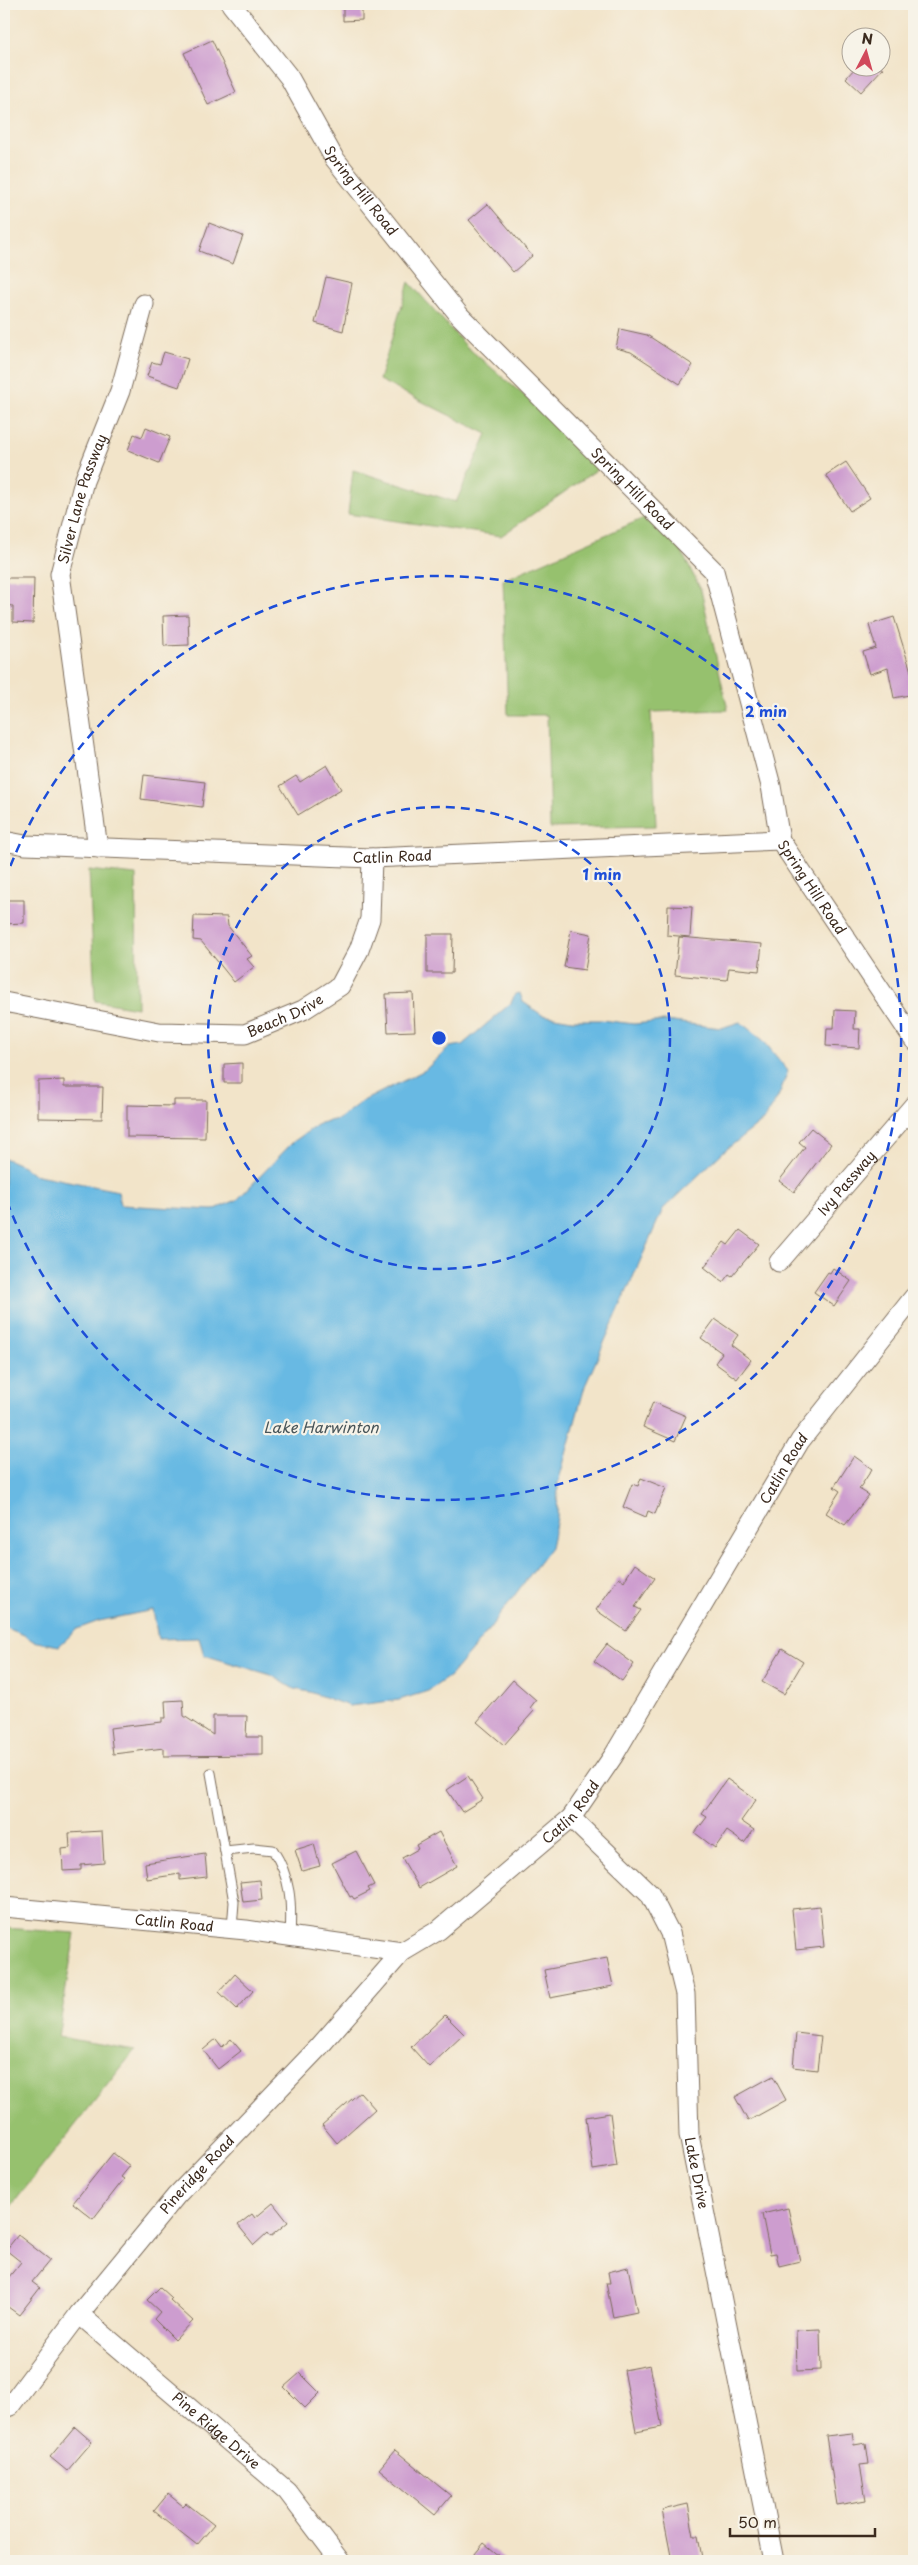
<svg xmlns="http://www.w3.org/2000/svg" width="918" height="2565" font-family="'Playpen Sans',sans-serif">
	<rect width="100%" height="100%" fill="#f7f3e8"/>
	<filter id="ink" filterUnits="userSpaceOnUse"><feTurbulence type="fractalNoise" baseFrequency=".02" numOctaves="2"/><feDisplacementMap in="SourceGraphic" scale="10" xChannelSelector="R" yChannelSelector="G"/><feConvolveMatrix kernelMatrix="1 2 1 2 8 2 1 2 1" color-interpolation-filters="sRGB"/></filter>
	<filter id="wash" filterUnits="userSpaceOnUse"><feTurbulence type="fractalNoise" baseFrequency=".0096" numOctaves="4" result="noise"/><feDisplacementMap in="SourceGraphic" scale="20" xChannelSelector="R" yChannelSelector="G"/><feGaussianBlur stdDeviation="1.12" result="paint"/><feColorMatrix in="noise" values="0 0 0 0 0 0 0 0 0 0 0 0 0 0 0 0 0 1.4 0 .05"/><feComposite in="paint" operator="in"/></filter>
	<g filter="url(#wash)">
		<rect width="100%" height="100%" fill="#f2e4c9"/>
		<g fill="#96c16e" stroke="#687646">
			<path d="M409 282 467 347 605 464 501 536 348 514 353 470 456 502 487 434 379 380Z"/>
			<path d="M653 514 677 543 701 590 728 710 651 712 656 826 550 828 547 715H508L503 580Z"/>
			<path d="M89 870 136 875 137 1008 95 1001Z"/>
			<path d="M4 1928 75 1933 58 2037 135 2050 4 2215Z"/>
		</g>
		<path fill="#68b9e3" stroke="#527280" d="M520 993 523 1002 542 1015 572 1020H601L634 1024 665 1021 721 1028 740 1022 763 1040 788 1071 778 1097 764 1120 723 1152 663 1209 585 1386 558 1483 557 1518 551 1547 483 1637 450 1676 428 1691 399 1700 349 1706 310 1692 294 1689 271 1675 204 1655 199 1638 158 1639 153 1610 99 1621 77 1629 59 1646 33 1641 24 1635 4 1627V1158L23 1166 33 1174 118 1191 120 1205 213 1210 237 1200 293 1142 320 1123 338 1119 361 1102 425 1070 450 1047 462 1045 511 1003 515 994Z"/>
		<g id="blocks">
			<g fill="#cd9dcf">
				<path d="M343 4H362V20L343 21Z"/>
				<path d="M212 40 236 92 208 105 184 53Z"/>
				<path d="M855 68H883L861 92 846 78Z"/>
				<path d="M488 204 532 256 513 272 469 220Z"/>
				<path d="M209 223 243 236 233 264 199 251Z"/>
				<path d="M326 277 352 283 343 331 315 323Z"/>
				<path d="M620 329 647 335 693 365 680 384 631 352 616 348Z"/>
				<path d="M164 352 188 359 179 387 147 376 152 362 160 364Z"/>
				<path d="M146 427 170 437 159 463 128 450 134 434 142 437Z"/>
				<path d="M846 462 870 498 850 511 826 475Z"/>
				<path d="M4 578H34L33 623 13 622V606L4 605Z"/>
				<path d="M188 615 189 645 164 646 163 616Z"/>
				<path d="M894 617 914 681V694L894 698 888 668 870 674 863 652 876 648 869 625Z"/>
				<path d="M327 765 341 789 298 815 280 786 296 776 300 782Z"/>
				<path d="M144 775 205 782 202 807 141 799Z"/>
				<path d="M4 900H24V923L4 924Z"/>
				<path d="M668 906 692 907 690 937 667 935Z"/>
				<path d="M194 916 227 917 228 926 252 956 247 959 254 967 234 982 201 941 193 940Z"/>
				<path d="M571 930 591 934 585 970 564 967Z"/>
				<path d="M427 934H453L452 973H427Z"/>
				<path d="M679 937 762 944 759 971 729 968 727 980 675 975Z"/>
				<path d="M413 993 415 1031 388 1032 386 994Z"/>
				<path d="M835 1010 855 1011 854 1029H860L859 1048 826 1046 827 1028H834Z"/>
				<path d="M242 1063V1083H224V1064Z"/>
				<path d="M64 1080V1087H103L102 1119 38 1118V1081Z"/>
				<path d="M174 1100H206L205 1138 127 1137V1105L174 1106Z"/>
				<path d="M811 1128 831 1144 794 1192 779 1181 805 1147 799 1142Z"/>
				<path d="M740 1230 759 1244 732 1276 729 1274 723 1282 704 1267 724 1242 728 1245Z"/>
				<path d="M833 1268 851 1281 834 1306 814 1292 828 1272 830 1273Z"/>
				<path d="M715 1319 738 1335 731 1345 751 1360 737 1379 715 1363 722 1353 701 1338Z"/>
				<path d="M653 1402 686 1416 675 1441 643 1427Z"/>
				<path d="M854 1456 872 1469 859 1489 869 1495 845 1525 826 1513 840 1491 834 1487Z"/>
				<path d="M641 1478 666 1488 655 1514 648 1511 646 1517 623 1507 632 1484 638 1486Z"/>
				<path d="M635 1564 655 1578 635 1607 641 1610 626 1631 596 1610 619 1577 624 1581Z"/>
				<path d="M607 1644 634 1664 622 1681 594 1661Z"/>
				<path d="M782 1649 803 1662 784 1694 762 1682Z"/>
				<path d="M513 1680 536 1700 530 1708 534 1711 504 1745 477 1722Z"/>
				<path d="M183 1700 184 1716 213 1735V1716H247L246 1737H263V1755L164 1756V1748L113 1754 110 1728 162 1722V1718H166L165 1701Z"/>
				<path d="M468 1776 483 1799 462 1812 447 1790Z"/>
				<path d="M727 1779 756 1800 741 1821 754 1830 744 1843 727 1831 715 1848 695 1833 707 1817 702 1814Z"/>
				<path d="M102 1831 104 1863 81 1865V1870L63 1871 62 1849 70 1848 69 1833Z"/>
				<path d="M439 1832 457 1866 419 1888 402 1858 418 1849 416 1845Z"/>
				<path d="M314 1844 320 1866 302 1871 295 1850Z"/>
				<path d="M356 1851 374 1885 368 1888 370 1891 354 1899 352 1896 350 1897 332 1863Z"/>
				<path d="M205 1854 207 1877 180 1880V1874L147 1879 145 1863Z"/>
				<path d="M260 1880 262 1900 243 1902 240 1882Z"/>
				<path d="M820 1906 824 1947 796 1950 792 1909Z"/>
				<path d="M607 1958 613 1986 550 1998 544 1970Z"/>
				<path d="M235 1974 253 1991 237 2009 219 1992Z"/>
				<path d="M445 2015 464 2034 429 2067 411 2047Z"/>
				<path d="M796 2033 821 2036 817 2070 793 2067Z"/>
				<path d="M216 2039 222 2047 231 2039 241 2051 218 2069 203 2050Z"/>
				<path d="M773 2076 786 2100 748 2121 735 2097Z"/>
				<path d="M360 2092 375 2109 337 2143 322 2125Z"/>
				<path d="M610 2113 617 2166 593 2170 586 2117Z"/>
				<path d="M113 2153 130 2166 121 2177 124 2179 93 2219 73 2203Z"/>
				<path d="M273 2203 288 2222 270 2237 267 2233 254 2245 238 2225 252 2214 255 2218Z"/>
				<path d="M788 2208 800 2261 779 2266 776 2253 770 2254 762 2214Z"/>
				<path d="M18 2235 50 2260 32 2282 40 2288 19 2315 4 2304V2283L21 2262 6 2250Z"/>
				<path d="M628 2267 637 2312 613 2317 606 2283H610L608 2272Z"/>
				<path d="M160 2287 172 2298 170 2300 193 2321 175 2340 154 2319 160 2312 147 2300Z"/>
				<path d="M820 2329 821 2370 797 2371 796 2330Z"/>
				<path d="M650 2365 662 2427 636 2432 624 2370Z"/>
				<path d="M300 2373 320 2393 305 2408 284 2387Z"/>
				<path d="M75 2427 92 2442 67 2471 50 2457Z"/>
				<path d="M852 2433 854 2445 866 2443 869 2464 860 2465 866 2500 837 2505 826 2436Z"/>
				<path d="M395 2450 451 2496 435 2515 379 2469Z"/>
				<path d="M168 2494 183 2506 186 2503 214 2525 197 2545 154 2511Z"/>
				<path d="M688 2504 694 2536H698L702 2558 672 2561 662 2510Z"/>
				<path d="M484 2543 506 2561H469Z"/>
			</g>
		</g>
	</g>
	<g filter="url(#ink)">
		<use href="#blocks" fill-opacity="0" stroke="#7b6b5a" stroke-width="1"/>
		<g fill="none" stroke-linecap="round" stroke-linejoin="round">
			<g stroke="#7b6b5a" stroke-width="11">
				<g id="lane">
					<path d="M211 1773 234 1902 232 1929"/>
					<path d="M225 1851 254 1848 273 1850C291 1878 292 1904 290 1936"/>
				</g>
			</g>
			<g stroke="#7b6b5a" stroke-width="21">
				<g id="street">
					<path id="s1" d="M231 4 289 77 334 158 460 316 714 571 771 786 780 840 914 1040"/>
					<path id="s2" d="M4 841 25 845 372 858 780 840"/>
					<path id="s3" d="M98 848 60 574 84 481 120 391 144 304"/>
					<path id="s4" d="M4 1002 159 1032 245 1034 303 1010 340 986 359 950 370 919 372 858"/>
					<path id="s5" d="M779 1262 914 1105"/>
					<path id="s6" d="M571 1818 650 1894 670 1933 685 1994 689 2135 774 2561"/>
					<path id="s7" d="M4 1907 246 1930 402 1952 439 1930 571 1818 614 1755 800 1441 914 1297"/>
					<path id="s8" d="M79 2314 287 2491 340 2561"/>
					<path id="s9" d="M4 2408 10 2406 79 2314 176 2196 319 2047 402 1952"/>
				</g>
			</g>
			<use href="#lane" stroke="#fff" stroke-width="9"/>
			<use href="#street" stroke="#fff" stroke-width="19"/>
		</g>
	</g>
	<g fill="none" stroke="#1d4ed8" stroke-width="2.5" stroke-dasharray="9 6">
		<circle cx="439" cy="1038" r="231"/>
		<path d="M5 880A462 462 0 1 1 5 1196"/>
	</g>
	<g text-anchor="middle" stroke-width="4.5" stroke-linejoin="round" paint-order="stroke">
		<g font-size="14" fill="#3b2a1e" stroke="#f7f3e8">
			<text dy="5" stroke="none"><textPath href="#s1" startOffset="228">Spring Hill Road</textPath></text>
			<text dy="5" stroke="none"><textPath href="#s1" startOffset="632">Spring Hill Road</textPath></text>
			<text dy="5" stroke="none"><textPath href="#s3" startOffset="355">Silver Lane Passway</textPath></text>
			<text dy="5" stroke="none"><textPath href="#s2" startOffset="389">Catlin Road</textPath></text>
			<text dy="5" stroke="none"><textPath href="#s1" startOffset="1082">Spring Hill Road</textPath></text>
			<text dy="5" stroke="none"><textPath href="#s4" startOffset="288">Beach Drive</textPath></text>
			<text dy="5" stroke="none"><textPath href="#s5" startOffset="104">Ivy Passway</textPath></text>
			<text dy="5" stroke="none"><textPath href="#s7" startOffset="1026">Catlin Road</textPath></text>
			<text dy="5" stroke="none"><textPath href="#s7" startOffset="621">Catlin Road</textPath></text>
			<text dy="5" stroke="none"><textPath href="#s7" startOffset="171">Catlin Road</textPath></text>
			<text dy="5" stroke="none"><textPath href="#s6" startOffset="396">Lake Drive</textPath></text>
			<text dy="5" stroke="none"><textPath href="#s9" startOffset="304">Pineridge Road</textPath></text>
			<text dy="5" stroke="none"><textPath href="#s8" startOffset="180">Pine Ridge Drive</textPath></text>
		</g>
		<g font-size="15" font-style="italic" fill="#485559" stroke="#f7f3e8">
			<text x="321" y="1433">Lake Harwinton</text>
		</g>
	</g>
	<circle cx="439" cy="1038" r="8" fill="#1d4ed8" stroke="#f7f3e8" stroke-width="2.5"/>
	<g font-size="15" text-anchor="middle" font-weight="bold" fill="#1d4ed8" stroke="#f7f3e8" stroke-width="4.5" stroke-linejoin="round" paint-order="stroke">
		<text x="766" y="717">2 min</text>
		<text x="602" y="880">1 min</text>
	</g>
	<rect width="918" height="2565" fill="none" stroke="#f7f3e8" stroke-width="20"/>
	<g transform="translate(866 52) rotate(6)"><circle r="24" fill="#f7f3e8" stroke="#aca397"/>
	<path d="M0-4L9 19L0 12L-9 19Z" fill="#d1495b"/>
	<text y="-8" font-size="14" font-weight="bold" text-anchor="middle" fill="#3b2a1e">N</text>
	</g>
	<path d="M730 2528v8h145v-8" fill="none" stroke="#3b2a1e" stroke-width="2.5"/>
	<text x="738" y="2528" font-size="15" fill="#3b2a1e" stroke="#f7f3e8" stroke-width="4" paint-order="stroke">50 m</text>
</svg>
